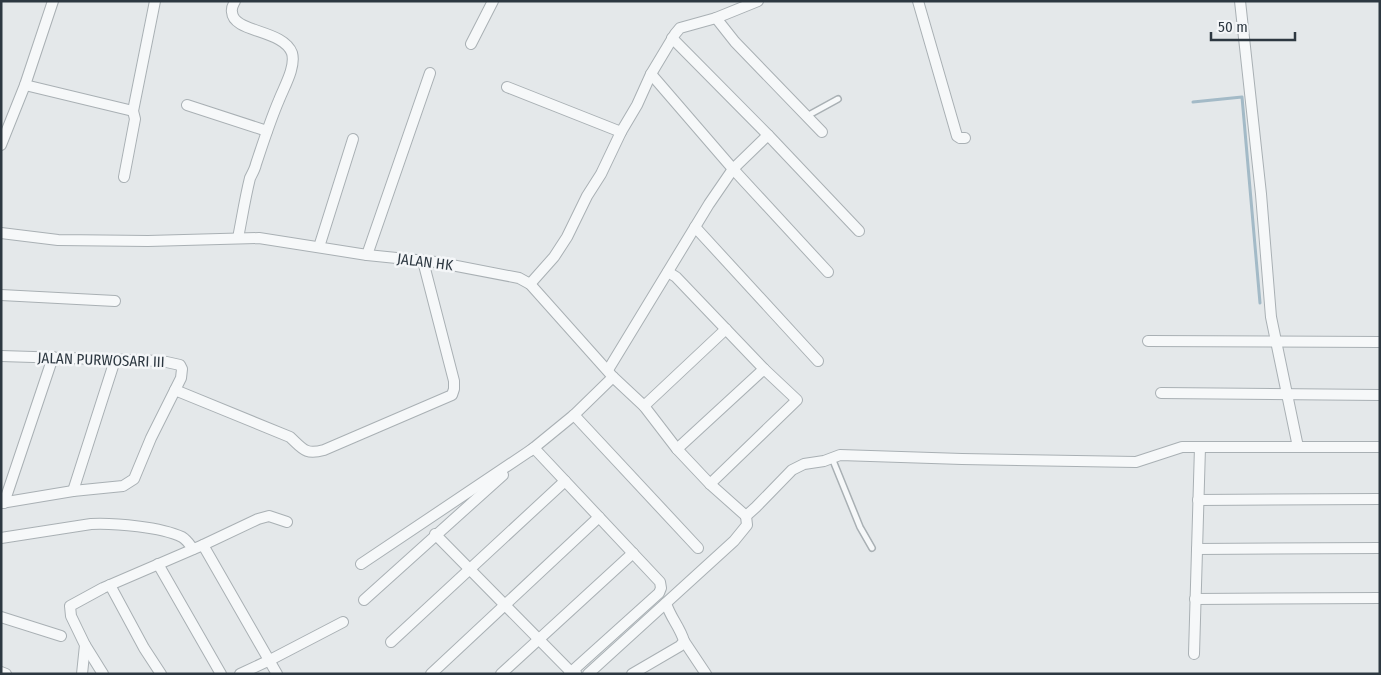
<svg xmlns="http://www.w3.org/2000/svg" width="1381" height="675" font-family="'Fira Sans Condensed',sans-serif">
	<rect width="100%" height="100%" fill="#e4e8ea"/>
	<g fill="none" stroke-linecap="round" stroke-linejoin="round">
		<path stroke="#a3bac7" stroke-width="3" d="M1193 102 1242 97 1260 303"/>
		<g stroke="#a9b0b4" stroke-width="8">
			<g id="lane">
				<path d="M807 116 838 99"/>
				<path d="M832 458 860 527 872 548"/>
			</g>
		</g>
		<g stroke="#a9b0b4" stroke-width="12">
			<g id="street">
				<path d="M235 1C233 5 231 8 232 12 233 33 283 29 292 53 296 67 284 87 279 100 270 121 263 143 256 164 255 169 252 174 250 178 245 198 242 218 238 238"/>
				<path d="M918 1 957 136 960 138H965"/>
				<path d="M1240 1 1261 194 1271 317 1298 447"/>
				<path d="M716 18 758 1"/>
				<path d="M672 38 768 135"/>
				<path d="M471 44 493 1"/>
				<path d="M651 74 733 169 828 272"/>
				<path d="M25 85 133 111"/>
				<path d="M507 87 621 132"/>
				<path d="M187 105 267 131"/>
				<path d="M1 145 25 85 53 1"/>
				<path d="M124 177 135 119 133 111 155 1"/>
				<path d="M695 227 818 361"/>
				<path d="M1 233 58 240 148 241 259 238 367 255 436 262 519 278 530 284 613 377 644 406 677 449 710 484 746 516"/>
				<path d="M319 247 353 139"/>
				<path d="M367 255 430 73"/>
				<path d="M668 272 676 277 764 369 797 400 710 484"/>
				<path d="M530 284 554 257 567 237 587 196 601 174 621 132 637 105 651 74 675 34 680 28 716 18 735 42 822 132"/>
				<path d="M1 295 115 301"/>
				<path d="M1148 341 1380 342"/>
				<path d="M1 356 162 361 180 365 182 369 181 378 151 438 134 479 123 486 73 491 1 503"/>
				<path d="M608 370 709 204 733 169 768 135 859 231"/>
				<path d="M175 390 290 437C303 449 305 455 324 450L452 395 454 389V381L423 261"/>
				<path d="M1161 393 1380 395"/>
				<path d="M644 406 726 329"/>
				<path d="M574 415 698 548"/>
				<path d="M677 449 764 369"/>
				<path d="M530 451 574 415 613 377"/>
				<path d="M73 491 115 360"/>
				<path d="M1198 500 1380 499"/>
				<path d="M4 503 53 357"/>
				<path d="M435 534 571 672 576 673"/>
				<path d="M1 538 91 524C116 523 161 527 182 537 187 540 190 545 193 549"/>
				<path d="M203 545 277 674"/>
				<path d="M1197 549 1380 548"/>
				<path d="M158 564 221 674"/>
				<path d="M361 564 534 448 660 582 661 588 659 593 569 674"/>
				<path d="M110 585 144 648 161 674"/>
				<path d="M1195 599 1380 598"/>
				<path d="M364 600 503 475"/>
				<path d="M1 617 61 636"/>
				<path d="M684 641 706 674"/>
				<path d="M391 642 565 481"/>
				<path d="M85 645 103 674"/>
				<path d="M1194 654 1200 447"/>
				<path d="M1 672 6 674"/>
				<path d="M82 674 85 645 71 616 70 606 103 588 203 545 258 519 269 516 287 522"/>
				<path d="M240 674 270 660 343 622"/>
				<path d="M431 674 599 517"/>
				<path d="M501 674 633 553"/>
				<path d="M588 674 734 541 747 525 746 516 756 507 792 470 804 464 824 461 840 455 962 459 1136 462 1182 447H1380"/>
				<path d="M632 674 680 646 684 641C680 627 670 617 666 603"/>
			</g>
		</g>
		<use href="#lane" stroke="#f6f8f9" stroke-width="5"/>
		<use href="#street" stroke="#f6f8f9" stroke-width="10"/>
	</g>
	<g text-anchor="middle" stroke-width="5" stroke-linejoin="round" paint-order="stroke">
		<g font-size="15" fill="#2d3841" stroke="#f4f6f8">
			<text transform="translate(425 262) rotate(7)" y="5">JALAN HK</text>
			<text transform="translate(101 360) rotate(2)" y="5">JALAN PURWOSARI III</text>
		</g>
	</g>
	<rect width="1381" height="675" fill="none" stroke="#2d3841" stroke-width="5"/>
	<path d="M1211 32v8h84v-8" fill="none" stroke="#2d3841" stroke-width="2.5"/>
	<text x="1218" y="32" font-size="15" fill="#2d3841" stroke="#f4f6f8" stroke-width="4" paint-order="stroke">50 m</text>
</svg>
